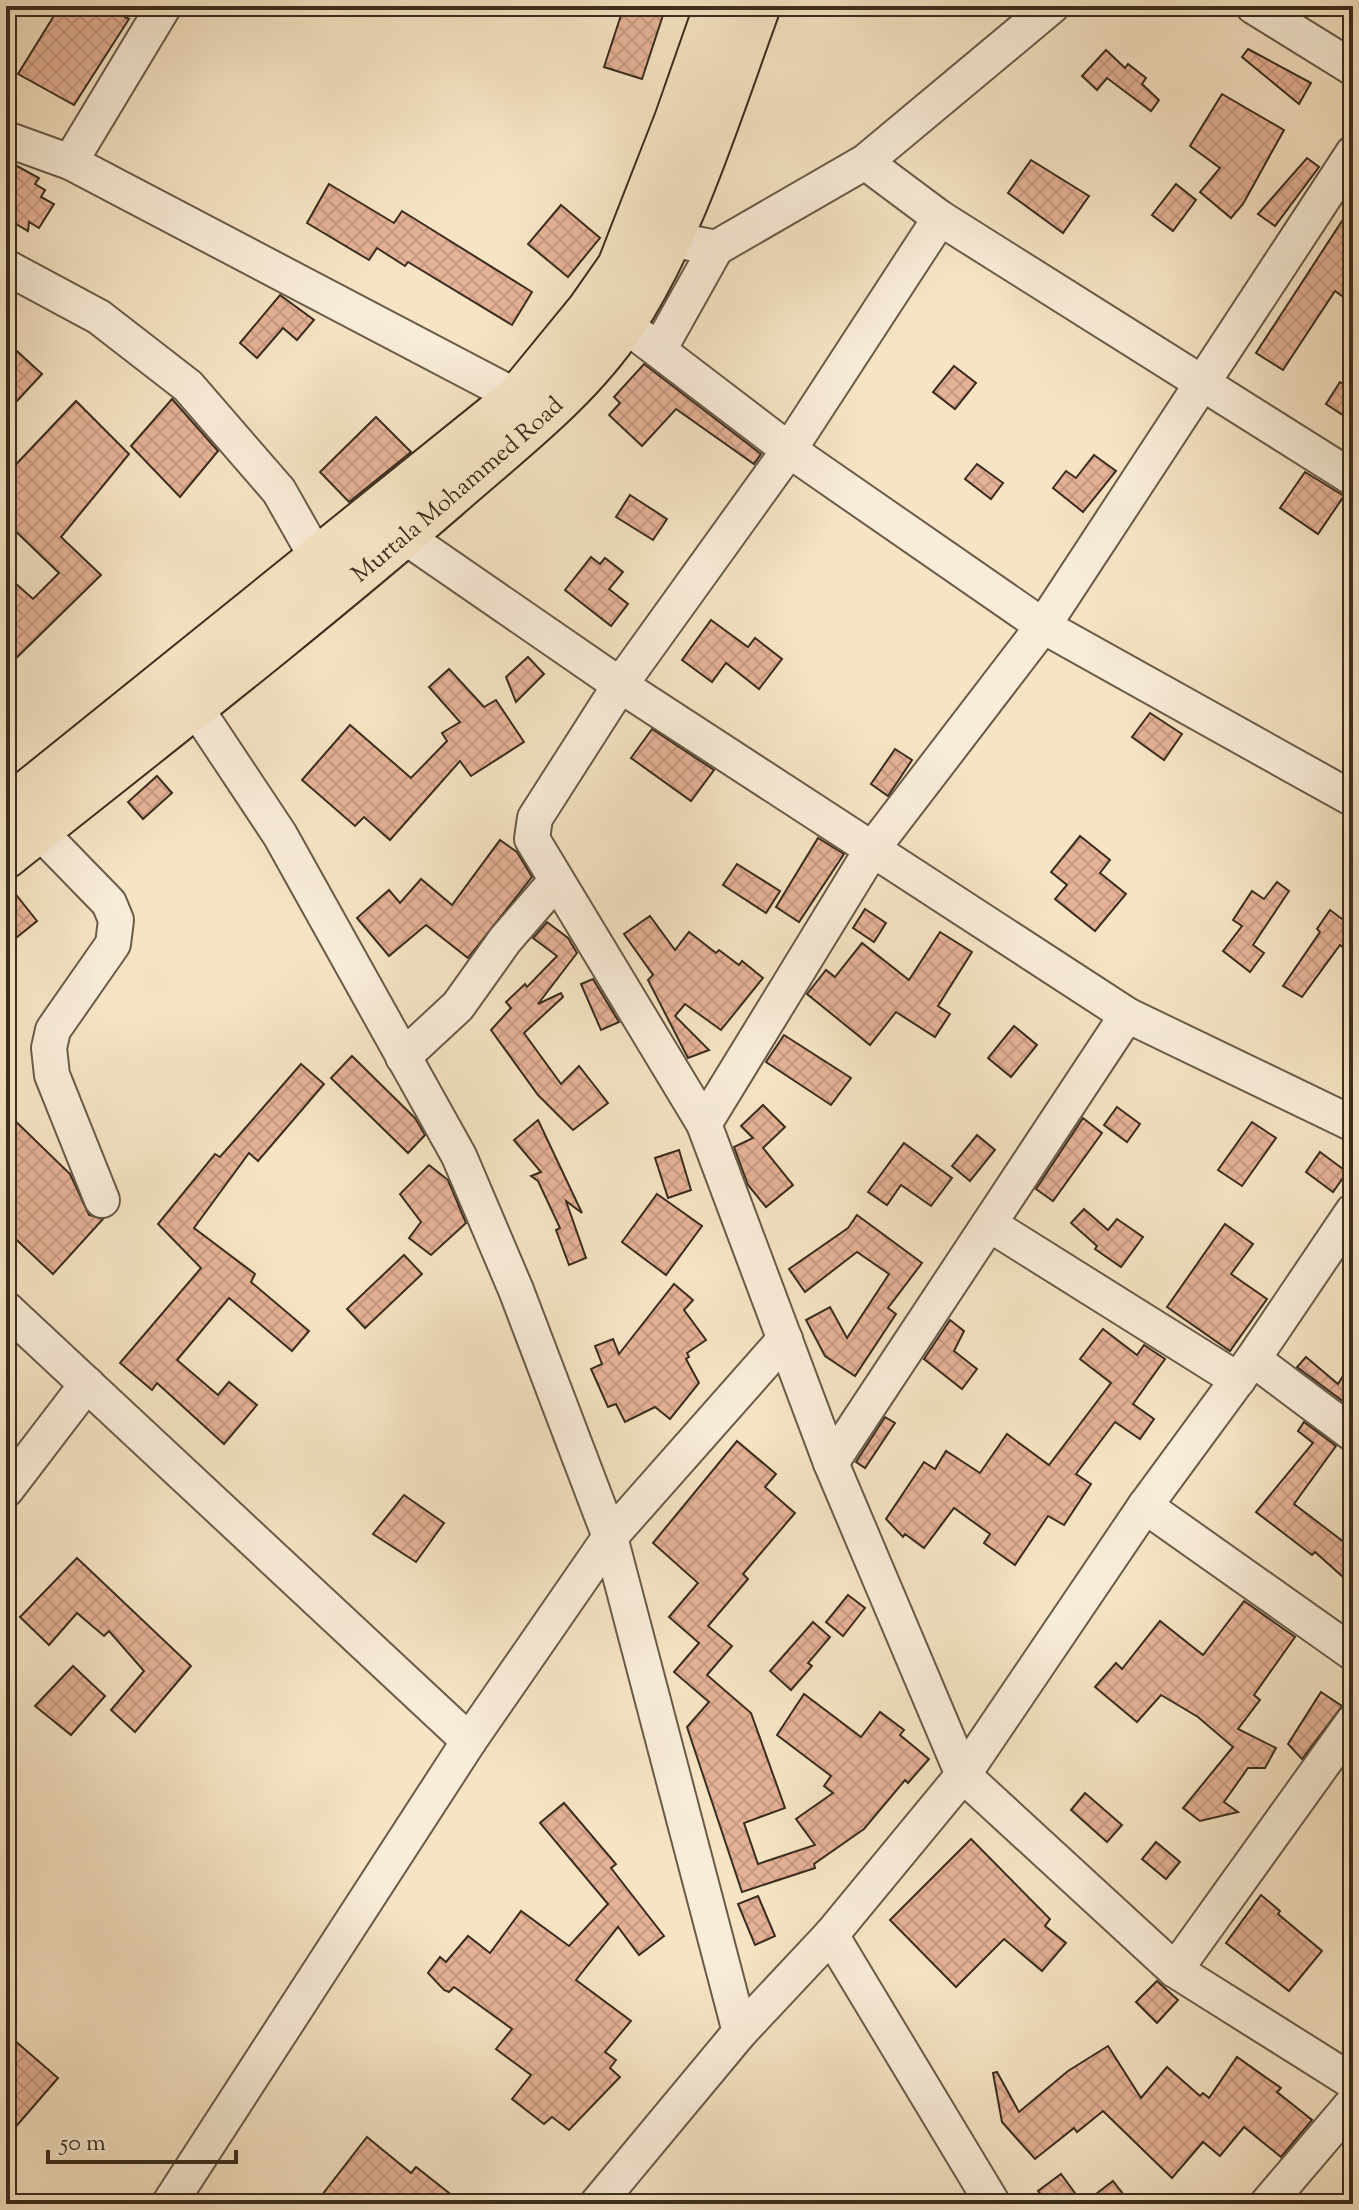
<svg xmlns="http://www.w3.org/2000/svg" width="1359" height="2210" font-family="'Sorts Mill Goudy',serif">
	<defs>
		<pattern id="building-cross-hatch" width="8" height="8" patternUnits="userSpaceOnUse" patternTransform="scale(2)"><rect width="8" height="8" fill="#e6b297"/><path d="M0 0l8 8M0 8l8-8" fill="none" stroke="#c69982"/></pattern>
	</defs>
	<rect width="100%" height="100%" fill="#f6e4c4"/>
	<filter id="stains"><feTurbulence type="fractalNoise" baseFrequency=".0025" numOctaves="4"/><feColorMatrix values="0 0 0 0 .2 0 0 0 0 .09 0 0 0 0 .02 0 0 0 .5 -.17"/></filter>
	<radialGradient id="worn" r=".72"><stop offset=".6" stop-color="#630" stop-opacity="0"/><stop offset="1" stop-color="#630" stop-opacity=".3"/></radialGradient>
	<g fill="url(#building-cross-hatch)" stroke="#3a2d1e" stroke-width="2">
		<path d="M60 6H131L125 17 129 19 74 105 18 74Z"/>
		<path d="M624 6H666L642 79 604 67Z"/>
		<path d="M1248 49 1311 83 1299 104 1242 57Z"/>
		<path d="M1106 50 1125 68 1128 64 1146 78 1142 84 1159 100 1151 111 1107 78 1097 90 1082 76Z"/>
		<path d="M1222 94 1284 130 1243 204 1231 218 1200 192 1220 168 1190 146Z"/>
		<path d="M1307 158 1319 167 1275 226 1258 214Z"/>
		<path d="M6 160 39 178 35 184 45 190 41 197 54 204 39 228 29 222 28 231 6 218Z"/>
		<path d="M1031 160 1089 196 1063 233 1008 193Z"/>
		<path d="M329 184 394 223 402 211 532 292 512 325 408 262 405 266 377 248 369 260 307 223Z"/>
		<path d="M1176 184 1196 200 1173 231 1152 215Z"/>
		<path d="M1353 204V304L1335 291 1283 370 1256 353Z"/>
		<path d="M561 205 600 238 568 277 528 244Z"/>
		<path d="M280 295 314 320 297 340 283 328 257 358 240 343Z"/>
		<path d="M6 341 42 374 6 413Z"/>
		<path d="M644 364 761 454 754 464 676 409 642 446 609 415 620 403 614 397Z"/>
		<path d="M954 366 976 383 955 409 933 392Z"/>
		<path d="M1340 382 1353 390V422L1326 404Z"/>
		<path d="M172 399 218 451 180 497 131 446Z"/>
		<path d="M76 401 129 454 61 537 101 575 6 668V575L33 599 59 573 6 522V475Z"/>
		<path d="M376 417 411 452 349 502 320 472Z"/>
		<path d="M1094 455 1116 471 1083 512 1053 488 1066 471 1076 478Z"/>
		<path d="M977 464 1003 483 991 499 965 479Z"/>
		<path d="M1305 472 1344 496 1318 534 1280 508Z"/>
		<path d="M630 495 667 519 653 540 616 517Z"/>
		<path d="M591 557 600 564 605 558 623 572 609 589 628 604 611 626 565 590Z"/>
		<path d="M711 620 748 647 755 638 782 659 759 689 726 663 712 682 682 660Z"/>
		<path d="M528 657 544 674 516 702 506 677Z"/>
		<path d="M449 669 484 707 496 700 524 742 471 776 460 761 390 840 364 817 355 826 302 780 350 725 411 778 447 741 442 733 460 722 429 687Z"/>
		<path d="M1150 713 1182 734 1164 760 1132 737Z"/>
		<path d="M652 729 714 770 691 801 631 758Z"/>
		<path d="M895 749 912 760 888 796 871 784Z"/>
		<path d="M157 776 172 793 143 819 128 802Z"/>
		<path d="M1080 836 1110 860 1100 873 1126 894 1095 931 1055 899 1067 885 1051 872Z"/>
		<path d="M818 838 844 854 799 922 776 907Z"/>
		<path d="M500 840 517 852 532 877 468 958 426 925 389 956 357 918 389 890 400 903 421 879 452 905Z"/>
		<path d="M737 864 780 891 766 913 723 885Z"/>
		<path d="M6 882 37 921 6 946Z"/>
		<path d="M1277 882 1289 891 1253 945 1264 953 1250 972 1223 951 1242 926 1233 920 1252 891 1264 899Z"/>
		<path d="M865 909 886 923 874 942 853 928Z"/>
		<path d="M1330 910 1353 927V935L1344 948 1340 945 1302 997 1283 986 1320 932 1317 929Z"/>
		<path d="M650 916 675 950 689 932 716 953 719 950 739 965 742 961 763 978 721 1030 685 1004 675 1016 709 1050 688 1058 648 980 653 975 624 934Z"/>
		<path d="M547 922 568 938 577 953 538 1004 561 993 563 997 524 1033 561 1084 579 1066 608 1103 573 1130 538 1095 491 1030 511 1008 506 1002 525 984 527 987 557 956 533 938Z"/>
		<path d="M940 932 972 952 938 1006 950 1014 935 1037 896 1012 870 1045 807 994 826 970 835 977 862 943 909 980Z"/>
		<path d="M593 979 619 1022 601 1030 581 984Z"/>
		<path d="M1014 1026 1037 1045 1011 1077 988 1058Z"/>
		<path d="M784 1035 851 1078 831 1105 766 1062Z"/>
		<path d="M352 1056 415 1118 425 1135 408 1153 331 1078Z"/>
		<path d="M301 1064 324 1084 258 1161 249 1153 194 1228 255 1274 251 1282 309 1331 292 1351 229 1298 177 1360 218 1395 229 1382 257 1405 224 1444 157 1383 152 1390 120 1363 201 1268 158 1224 215 1154 220 1157Z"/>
		<path d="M763 1105 785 1127 763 1148 793 1185 766 1207 748 1185 734 1147 753 1138 741 1126Z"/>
		<path d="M1117 1107 1140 1124 1127 1142 1104 1125Z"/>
		<path d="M6 1112 70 1174 89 1215 103 1219 53 1274 6 1230Z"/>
		<path d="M1083 1118 1102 1133 1053 1201 1036 1189Z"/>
		<path d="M538 1120 582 1213 566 1201 586 1258 569 1265 556 1230 560 1228 538 1181 531 1176 541 1172 514 1140Z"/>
		<path d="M1252 1122 1276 1138 1242 1186 1218 1170Z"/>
		<path d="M977 1135 995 1150 970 1181 952 1166Z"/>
		<path d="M904 1143 952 1178 931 1206 901 1185 887 1205 868 1192Z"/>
		<path d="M679 1150 691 1190 668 1198 655 1158Z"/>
		<path d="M1320 1152 1347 1172 1333 1192 1306 1172Z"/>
		<path d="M429 1165 448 1180 466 1223 431 1255 409 1238 421 1222 400 1194Z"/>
		<path d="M657 1194 702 1226 666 1275 622 1242Z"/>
		<path d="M1084 1209 1108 1230 1117 1219 1143 1237 1121 1267 1095 1249 1097 1246 1071 1223Z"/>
		<path d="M857 1215 922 1263 888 1308 896 1314 855 1376 825 1356 806 1320 830 1307 847 1338 889 1274 857 1252 805 1292 789 1269 848 1228Z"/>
		<path d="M1225 1224 1253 1244 1231 1274 1267 1299 1230 1351 1167 1307Z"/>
		<path d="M404 1255 422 1274 365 1328 347 1309Z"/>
		<path d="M674 1284 693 1300 684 1310 706 1340 687 1353 689 1357 686 1359 699 1383 670 1419 655 1407 625 1422 616 1404 608 1407 591 1369 602 1364 595 1346 613 1339 619 1354Z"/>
		<path d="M950 1320 964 1331 954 1351 977 1369 962 1389 924 1359Z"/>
		<path d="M1103 1329 1137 1355 1144 1345 1165 1359 1133 1404 1154 1419 1140 1439 1115 1422 1076 1474 1091 1484 1064 1525 1048 1516 1015 1565 984 1543 990 1534 954 1508 924 1548 905 1534 903 1537 886 1519 924 1462 935 1469 946 1451 980 1473 1007 1434 1049 1465 1111 1383 1080 1359Z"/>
		<path d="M1306 1357 1338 1384 1353 1360 1352 1408 1297 1367Z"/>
		<path d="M885 1417 895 1423 865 1468 856 1462Z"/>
		<path d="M1304 1422 1336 1446 1294 1504 1353 1549V1586L1315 1552 1312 1555 1256 1512 1313 1443 1298 1431Z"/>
		<path d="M737 1441 776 1474 765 1487 795 1513 743 1574 748 1579 708 1626 732 1646 707 1675 751 1713 785 1808 744 1823 758 1864 815 1845 796 1819 833 1793 824 1786 831 1776 777 1735 804 1694 861 1737 880 1712 904 1730 900 1735 929 1759 908 1783 905 1780 864 1829 814 1864 815 1868 742 1892 687 1727 709 1702 674 1672 699 1643 669 1617 698 1583 653 1543Z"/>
		<path d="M404 1495 444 1523 416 1562 373 1534Z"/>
		<path d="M77 1558 191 1666 135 1732 111 1710 144 1671 109 1631 104 1636 77 1613 49 1645 20 1617Z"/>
		<path d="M848 1595 865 1608 843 1636 826 1622Z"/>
		<path d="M1244 1601 1295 1637 1254 1695 1260 1700 1238 1729 1276 1748 1265 1768H1248L1224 1802 1238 1812 1200 1821 1183 1808 1233 1747 1198 1717 1161 1695 1137 1722 1095 1687 1116 1663 1122 1669 1160 1621 1203 1655Z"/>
		<path d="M813 1622 830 1637 808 1663 812 1666 791 1690 770 1671Z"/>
		<path d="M73 1666 105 1696 71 1735 35 1706Z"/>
		<path d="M1321 1692 1342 1706 1302 1759 1288 1744Z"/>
		<path d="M1085 1793 1122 1825 1107 1842 1071 1810Z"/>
		<path d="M564 1803 616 1864 611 1868 664 1936 639 1955 618 1927 576 1980 631 2021 605 2052 616 2060 610 2068 620 2077 569 2130 552 2117 544 2124 512 2099 531 2075 496 2049 512 2029 454 1987 449 1992 444 1990 428 1973 440 1957 446 1962 468 1936 490 1953 521 1911 569 1946 608 1904 540 1823Z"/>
		<path d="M971 1839 1050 1919 1045 1926 1066 1943 1042 1971 1004 1939 956 1987 890 1920Z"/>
		<path d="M1156 1842 1180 1862 1166 1879 1142 1859Z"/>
		<path d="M1261 1895 1280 1911 1278 1914 1322 1951 1289 1991 1226 1943Z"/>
		<path d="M758 1896 775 1936 755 1945 738 1904Z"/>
		<path d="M1157 1981 1178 2000 1157 2023 1136 2002Z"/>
		<path d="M6 2033 58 2078 6 2138Z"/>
		<path d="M1108 2046 1141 2098 1167 2067 1200 2096 1203 2093 1209 2098 1237 2057 1281 2088 1277 2092 1312 2120 1281 2157 1244 2127 1220 2156 1203 2142 1172 2178 1103 2111 1077 2132 1074 2128 1035 2159 1002 2122 993 2073 997 2072 1019 2112 1068 2071Z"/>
		<path d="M367 2137 411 2173 416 2167 463 2204H315Z"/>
		<path d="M1061 2174 1083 2204H1047L1038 2191Z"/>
		<path d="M1113 2181 1131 2204H1083Z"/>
	</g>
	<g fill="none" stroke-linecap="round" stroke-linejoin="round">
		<g stroke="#695b48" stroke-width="38">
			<g id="minor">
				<path d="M1253 6 1353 68"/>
				<path d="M6 139 70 162 517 397"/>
				<path d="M70 162 164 6"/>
				<path d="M865 162 940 218 1353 478"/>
				<path d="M940 218 789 450 620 685 535 818 532 839 704 1124 831 1463 963 1775 1175 1970 1353 2082"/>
				<path d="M671 239 716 248 865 162 1052 6"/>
				<path d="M6 267 99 317 188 386 279 491 317 558"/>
				<path d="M624 324 789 450 1043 626 1353 799"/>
				<path d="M660 348 716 248"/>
				<path d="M404 536 620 685 1127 1015 1353 1124"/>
				<path d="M195 707 280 835 459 1156 516 1290 610 1537 740 2032"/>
				<path d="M39 831 109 903 116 920 113 944 53 1030 49 1048 52 1075 102 1200"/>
				<path d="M403 1057 458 1006 505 940 556 881"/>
				<path d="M704 1124 873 848 1043 626 1353 153"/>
				<path d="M989 1224 1238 1380"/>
				<path d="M6 1309 469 1741"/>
				<path d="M1253 1359 1353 1434"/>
				<path d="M831 1463 1127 1015"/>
				<path d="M6 1490 87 1384"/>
				<path d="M1145 1506 1353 1653"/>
				<path d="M831 1935 993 2204"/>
				<path d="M1175 1970 1353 1722"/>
				<path d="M169 2204 469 1741 610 1537 785 1339"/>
				<path d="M597 2204 740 2032 831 1935 963 1775 1145 1506 1253 1359 1353 1211"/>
				<path d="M1267 2204 1353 2103"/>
			</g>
		</g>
		<g stroke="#3a2d1e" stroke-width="46">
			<g id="major">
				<path d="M6 809 517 397 589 309 619 266 676 120 716 6"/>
				<path id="s1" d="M6 857C154 739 305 622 448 498 509 444 579 392 624 324 683 235 722 106 759 6"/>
			</g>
		</g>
		<use href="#minor" stroke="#f9edd9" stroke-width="34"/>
		<use href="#major" stroke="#f6e4c4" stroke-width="42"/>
	</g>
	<g text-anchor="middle" stroke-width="6" stroke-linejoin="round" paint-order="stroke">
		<g font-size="24" fill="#3a2d1e" stroke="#f9edd9">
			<text dy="8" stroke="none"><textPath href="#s1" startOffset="582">Murtala Mohammed Road</textPath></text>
		</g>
	</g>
	<rect width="1359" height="2210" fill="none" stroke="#f6e4c4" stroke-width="32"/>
	<rect x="8" y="8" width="1343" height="2194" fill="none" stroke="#3a2d1e" stroke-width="4"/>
	<rect x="16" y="16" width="1327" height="2178" fill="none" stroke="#3a2d1e" stroke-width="2"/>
	<path d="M48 2150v12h188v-12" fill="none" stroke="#3a2d1e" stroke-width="4"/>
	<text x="60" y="2150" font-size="24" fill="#3a2d1e" stroke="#f9edd9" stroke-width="6" paint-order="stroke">50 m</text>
	<rect width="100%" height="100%" filter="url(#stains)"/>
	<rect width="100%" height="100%" fill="url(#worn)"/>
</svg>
